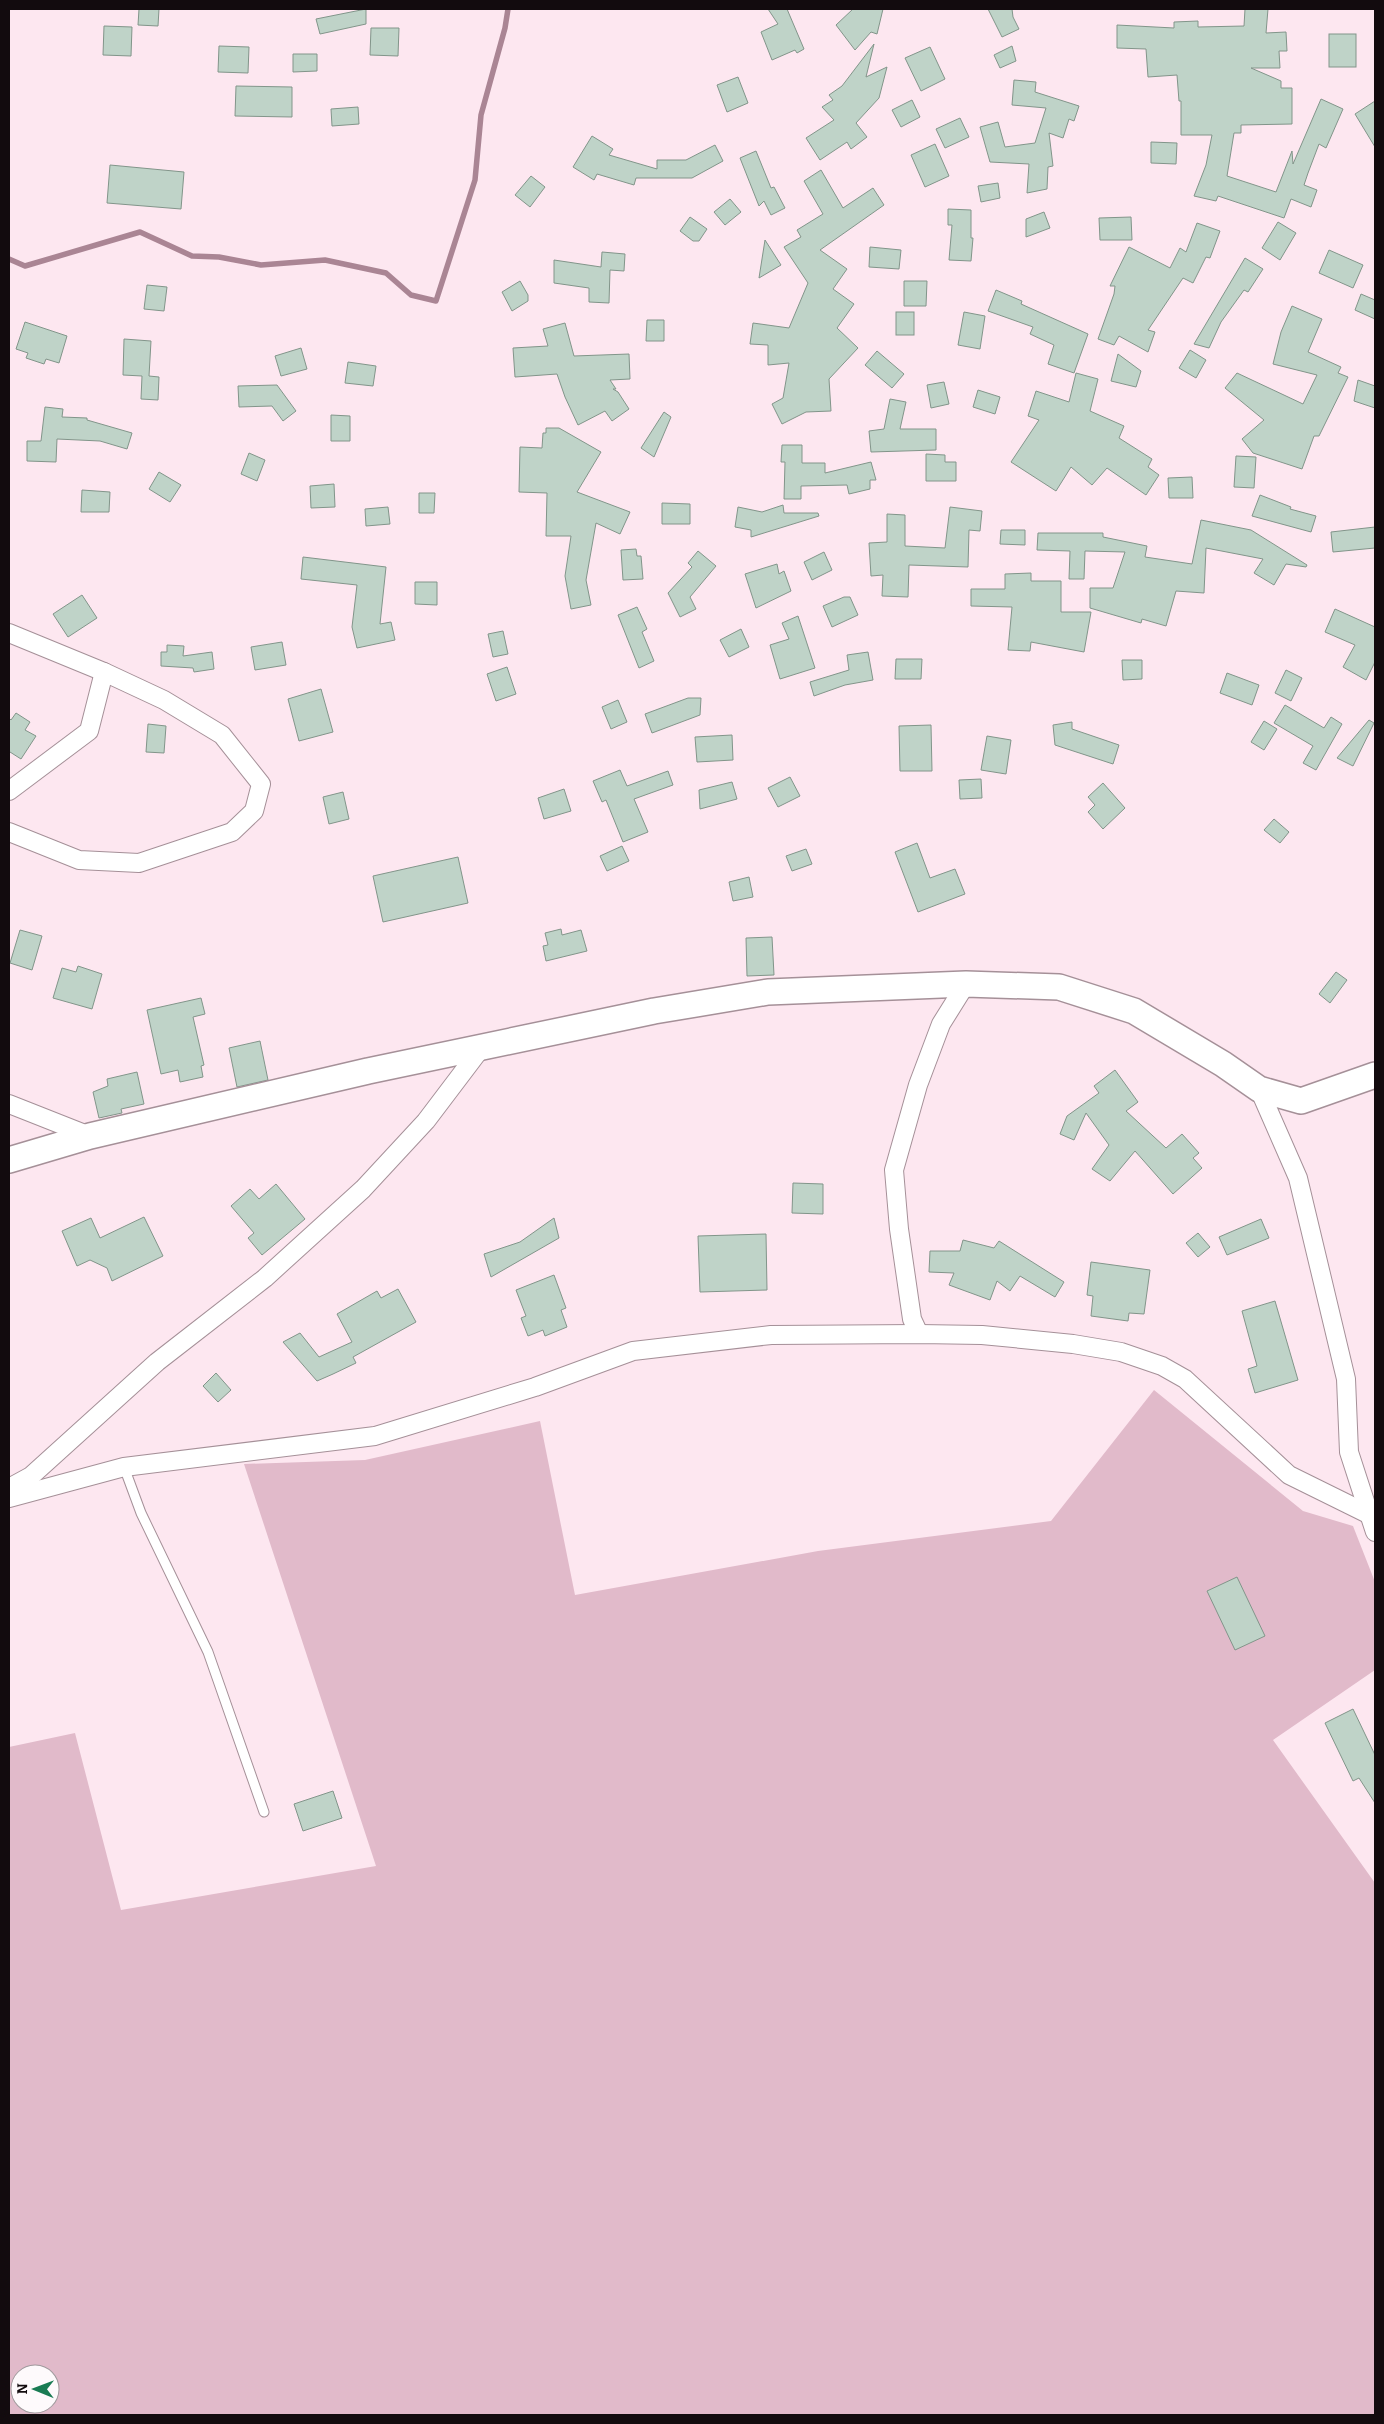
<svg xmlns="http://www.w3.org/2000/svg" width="1384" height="2424" font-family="Bitter,serif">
	<rect width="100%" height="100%" fill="#fde7f0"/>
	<path fill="#e1baca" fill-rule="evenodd" d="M1154 1390 1303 1511 1353 1526 1375 1582V1670L1273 1740 1375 1883V2415H9V1747L75 1733 121 1910 376 1866 244 1464 365 1460 540 1421 575 1595 818 1551 1051 1521ZM20 2374H50V2404H20Z"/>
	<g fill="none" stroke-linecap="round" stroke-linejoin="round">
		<path stroke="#aa8594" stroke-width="5.5" d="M9 259 25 266 140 232 192 256 219 257 261 265 325 260 386 273 411 295 436 301 475 180 481 115 505 28 508 9"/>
	</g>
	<g fill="#bfd3c8" stroke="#82958a">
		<path d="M139 9H159L158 26 138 25Z"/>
		<path d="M366 9V24L320 34 316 19Z"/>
		<path d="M768 9H787L804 49 797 53 795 50 772 60 761 32 778 24Z"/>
		<path d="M853 9H883L877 34 871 32 855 50 836 25Z"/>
		<path d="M988 9H1012L1013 17 1019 29 1002 37Z"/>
		<path d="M1245 9H1268L1266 33 1286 32 1287 51H1279L1280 68H1251L1281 81V88H1292V124L1241 125V133H1234L1227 176 1276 192 1292 151 1293 164 1321 99 1343 109 1326 148 1319 144 1308 173 1304 185 1317 190 1311 207 1291 199 1284 218 1218 196 1216 201 1194 196 1206 165 1212 135H1181V101H1179L1177 75 1148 77 1146 49 1117 48V25L1174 28V22L1198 21V27L1244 26Z"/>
		<path d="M104 26 132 27 131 56 103 55Z"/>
		<path d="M371 28H399L398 56 370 55Z"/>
		<rect x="1329" y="34" width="27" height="33"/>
		<path d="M874 44 866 77 887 67 879 98 856 123 867 137 851 149 847 142 820 160 806 138 834 120 822 107 833 100 829 95 842 86Z"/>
		<path d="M219 46 249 47 248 73 218 72Z"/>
		<path d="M1012 46 1016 61 1000 68 994 55Z"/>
		<path d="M930 47 945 79 921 91 905 58Z"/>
		<path d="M293 54H317V71L293 72Z"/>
		<path d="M738 77 748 103 727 112 717 85Z"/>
		<path d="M1014 80 1036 82 1035 92 1079 106 1074 121 1069 119 1063 138 1049 133 1053 166 1048 167 1047 189 1027 193 1029 164 990 162 980 127 998 122 1005 147 1035 143 1046 108 1012 105Z"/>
		<path d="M236 86 292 87V117L235 116Z"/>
		<path d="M912 100 920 117 901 127 892 110Z"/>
		<path d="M1375 101V147L1355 114Z"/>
		<path d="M358 107 359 124 332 126 331 109Z"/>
		<path d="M960 118 969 137 945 148 936 129Z"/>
		<path d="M592 136 613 149 609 155 657 169V160H686L715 145 723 161 692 178H636L634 185 597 174 594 180 573 167Z"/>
		<path d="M1151 142 1177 143 1176 164 1151 163Z"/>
		<path d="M935 144 949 176 925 187 911 155Z"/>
		<path d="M756 151 771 188 774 187 785 208 771 215 764 201 759 206 740 158Z"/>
		<path d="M110 165 184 172 181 209 107 203Z"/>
		<path d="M821 170 843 208 873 188 884 205 820 250 847 269 833 289 854 304 837 328 858 348 829 379 831 411 806 412 782 424 772 404 783 398 789 363 768 365V345L750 344 753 323 789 328 808 283 784 247 801 237 797 230 823 214 804 181Z"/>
		<path d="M531 176 545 187 530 207 515 195Z"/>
		<path d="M998 183 1000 198 981 202 978 186Z"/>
		<path d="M730 199 741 212 725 225 714 212Z"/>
		<path d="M948 209 971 210V238H973L971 261 949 260 952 225H948Z"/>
		<path d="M1044 212 1050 228 1026 237V219Z"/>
		<path d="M690 217 707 229 699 241H693L680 231Z"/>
		<path d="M1131 217 1132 240H1100L1099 218Z"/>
		<path d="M1278 222 1296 233 1280 260 1262 248Z"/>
		<path d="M1197 223 1220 231 1210 258 1206 257 1193 283 1183 278 1148 330 1155 332 1148 352 1119 336 1114 345 1098 339 1114 294 1115 286H1110L1129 247 1170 268 1180 248 1186 252Z"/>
		<path d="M765 240 781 265 759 278Z"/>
		<path d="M870 247 901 250 899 269 869 267Z"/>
		<path d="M1329 250 1363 265 1353 288 1319 273Z"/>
		<path d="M602 252 625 254 624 271 610 270 609 303 589 302V288L554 283V260L601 267Z"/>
		<path d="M1245 258 1263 269 1248 292 1244 290 1221 322 1209 348 1194 344Z"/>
		<path d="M520 281 528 295V301L512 311 502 292Z"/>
		<path d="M904 281H927L926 306H904Z"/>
		<path d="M147 285 167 287 164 311 144 309Z"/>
		<path d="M996 290 1022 301 1021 304 1088 334 1074 373 1048 364 1054 345 1030 334 1033 327 988 311Z"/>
		<path d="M1361 294 1375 300V319L1355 310Z"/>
		<path d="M1292 306 1322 319 1308 352 1341 367 1338 373 1348 377 1319 436H1314L1302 469 1253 453 1242 439 1264 420 1225 388 1237 373 1303 404 1317 375 1273 364 1281 332Z"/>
		<rect x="896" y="312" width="18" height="23"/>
		<path d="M964 312 985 316 980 349 958 345Z"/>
		<path d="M647 320H664V341H646Z"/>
		<path d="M25 322 67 336 59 363 46 359 44 364 26 358 28 353 16 349Z"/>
		<path d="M565 323 574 356 629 354 630 379 610 380 616 389H613L618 392 629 409 612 421 605 411 578 425 565 397 557 374 515 377 513 348 548 346 543 329Z"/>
		<path d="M124 339 151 341 149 376 159 377 158 400 141 399 142 376 123 375Z"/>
		<path d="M301 348 307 369 281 376 275 356Z"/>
		<path d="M1190 350 1206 360 1196 378 1179 368Z"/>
		<path d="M877 351 904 374 892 388 865 365Z"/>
		<path d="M1118 354 1141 371 1136 387 1111 381Z"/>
		<path d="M348 362 376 366 373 386 345 383Z"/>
		<path d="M1076 373 1098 379 1090 411 1124 426 1119 438 1152 459 1148 467 1159 475 1146 495 1107 468 1092 485 1071 467 1056 491 1011 462 1039 420 1028 416 1036 391 1069 402Z"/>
		<path d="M1358 380 1375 386V408L1354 401Z"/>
		<path d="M944 382 949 404 931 408 927 385Z"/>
		<path d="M277 385 296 411 283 421 272 406 239 407 238 386Z"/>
		<path d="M978 390 1000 397 995 414 973 407Z"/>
		<path d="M890 399 906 402 900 429H936V450L871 452 869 431 884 429Z"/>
		<path d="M45 407 63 409 62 417 87 418V420L132 433 127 449 100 441 57 439 56 462 27 461V441H41Z"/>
		<path d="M664 412 671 417 654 457 641 448Z"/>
		<path d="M331 415 350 416V441H331Z"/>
		<path d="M546 428H559L601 452 577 492 630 512 620 534 596 523 586 580 591 605 571 609 565 576 571 536H546L547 493 519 492 520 447 542 448 543 433H546Z"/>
		<path d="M782 445H802V463H825V473L871 462 876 480H870V489L849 494 847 485 801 486V499H784L785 462H781Z"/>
		<path d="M249 453 265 460 257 481 241 474Z"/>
		<path d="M926 454 945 455V462H956V481H926Z"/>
		<path d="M1236 456 1256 457 1254 488 1234 487Z"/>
		<path d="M159 472 181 485 170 502 149 489Z"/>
		<path d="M1192 477 1193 498H1169L1168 478Z"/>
		<path d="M334 484 335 507 311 508 310 486Z"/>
		<path d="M82 490 110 492 109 512H81Z"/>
		<path d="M419 493H435L434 513H419Z"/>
		<path d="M1260 495 1291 507 1290 509 1316 516 1311 532 1252 516Z"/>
		<path d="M662 503 690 504V524H662Z"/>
		<path d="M783 505 784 513H818L819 516 751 537V530L735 527 738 507 762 512Z"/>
		<path d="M388 507 390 524 366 526 365 509Z"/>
		<path d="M950 507 982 511 980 531 969 530 968 567 909 565 908 597 882 596 883 575 871 576 869 543 887 542V514L905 515V546L945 548Z"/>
		<path d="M1201 520 1251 530 1307 565 1306 567 1286 564 1274 585 1254 573 1263 559 1206 548 1204 593 1176 591 1166 626 1142 619 1141 623 1090 608V588H1113L1125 552 1085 551 1084 579H1069L1070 551 1037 550 1038 533H1103V537L1147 546 1145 557 1192 564Z"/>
		<path d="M1375 527V548L1333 552 1331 532Z"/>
		<path d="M1001 530H1025V545L1000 544Z"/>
		<path d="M636 549 637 556H641L643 579 623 580 621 550Z"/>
		<path d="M698 551 716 566 690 597 696 609 680 617 668 593 692 567 688 563Z"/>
		<path d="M824 552 832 570 812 580 804 562Z"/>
		<path d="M303 557 386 567 380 624 391 622 395 640 357 648 352 627 357 585 301 579Z"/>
		<path d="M777 564 779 574 784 571 791 591 756 608 745 574Z"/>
		<path d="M1031 573V581H1061V612H1091L1084 652 1031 642 1030 651 1008 650 1012 607 971 606V589H1005V574Z"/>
		<path d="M415 582H437V605L415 604Z"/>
		<path d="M82 595 97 618 68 637 53 614Z"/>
		<path d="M844 597H850L858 615 832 627 823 606Z"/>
		<path d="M637 607 647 629 642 632 654 661 639 668 618 615Z"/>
		<path d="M1335 609 1375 627V662L1366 680 1343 667 1355 645 1325 632Z"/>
		<path d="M798 616 815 668 780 679 770 645 789 639 782 623Z"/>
		<path d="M741 629 749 647 729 657 720 640Z"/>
		<path d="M503 631 508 654 493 657 488 634Z"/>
		<path d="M282 642 286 665 255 670 251 647Z"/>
		<path d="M167 645 184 646 183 656 212 652 214 669 194 672 193 668 161 666V652H167Z"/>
		<path d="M868 652 873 680 845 685 814 696 810 682 849 670 847 655Z"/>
		<path d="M896 659H922L921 679H895Z"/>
		<path d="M1122 660H1142V679L1123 680Z"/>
		<path d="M507 667 516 694 496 701 487 674Z"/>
		<path d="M1286 670 1302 678 1291 701 1275 693Z"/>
		<path d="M1227 673 1259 685 1252 705 1220 693Z"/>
		<path d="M321 689 333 732 299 741 288 699Z"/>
		<path d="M688 698H701L700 715 652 733 645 714Z"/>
		<path d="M618 700 627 722 611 729 602 707Z"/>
		<path d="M1285 705 1324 728 1331 717 1342 724 1316 770 1303 763 1313 746 1274 723Z"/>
		<path d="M16 713 30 722 25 730 36 736 21 759 10 752 9 754V718L11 720Z"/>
		<path d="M1369 720 1374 723 1353 766 1337 758Z"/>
		<path d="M1264 721 1277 729 1264 750 1251 742Z"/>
		<path d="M1072 722V729L1119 745 1113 764 1055 745 1053 725Z"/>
		<path d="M148 724 166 726 164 753 146 752Z"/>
		<path d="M931 725 932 771H900L899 726Z"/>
		<path d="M732 735 733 760 697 762 695 737Z"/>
		<path d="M987 736 1011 740 1006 774 981 770Z"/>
		<path d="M620 770 627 786 668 771 673 785 634 799 648 832 623 842 606 800 602 802 593 781Z"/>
		<path d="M790 777 800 796 778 807 768 788Z"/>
		<path d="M981 779 982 798 960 799 959 780Z"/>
		<path d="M732 782 737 799 700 809 699 790Z"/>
		<path d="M1103 783 1125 808 1103 829 1088 812 1095 805 1088 797Z"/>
		<path d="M564 789 571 811 544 819 538 798Z"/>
		<path d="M343 792 349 819 329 824 323 797Z"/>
		<path d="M1274 819 1289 832 1280 843 1264 830Z"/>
		<path d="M917 843 930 878 955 869 965 894 918 912 895 852Z"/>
		<path d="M622 846 629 861 607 871 600 856Z"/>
		<path d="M806 849 812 864 792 871 786 856Z"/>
		<path d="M458 857 468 903 383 922 373 876Z"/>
		<path d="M749 877 753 897 733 901 729 882Z"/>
		<path d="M561 929 562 935 581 930 587 951 546 961 543 946 548 945 545 933Z"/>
		<path d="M20 930 42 936 32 970 10 963Z"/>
		<path d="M772 937 774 975 747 976 746 938Z"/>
		<path d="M78 966 102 974 92 1009 53 998 62 968 76 972Z"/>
		<path d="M1336 972 1347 980 1330 1003 1319 994Z"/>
		<path d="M201 998 205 1014 193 1017 204 1065 201 1066 203 1077 180 1082 178 1070 161 1074 147 1010Z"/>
		<path d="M260 1041 268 1080 237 1087 229 1048Z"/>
		<path d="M1115 1070 1138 1102 1126 1111 1166 1148 1182 1134 1199 1153 1193 1158 1202 1168 1173 1194 1135 1151 1110 1181 1092 1169 1109 1145 1086 1113 1074 1140 1060 1134 1067 1116 1099 1093 1094 1086Z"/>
		<path d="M137 1072 144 1104 121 1109 122 1113 99 1118 93 1092 108 1086 107 1079Z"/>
		<path d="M793 1183 823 1184V1214L792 1213Z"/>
		<path d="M276 1184 305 1219 262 1255 248 1238 254 1233 231 1206 250 1189 259 1199Z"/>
		<path d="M144 1217 163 1256 112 1281 107 1268 90 1260 77 1266 62 1231 91 1218 100 1238Z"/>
		<path d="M554 1218 559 1238 491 1277 484 1254 520 1242Z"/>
		<path d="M1261 1219 1269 1238 1227 1255 1219 1237Z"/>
		<path d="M1198 1233 1210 1247 1198 1257 1186 1243Z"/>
		<path d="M766 1234 767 1290 700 1292 698 1236Z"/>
		<path d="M963 1240 994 1248 999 1241 1064 1282 1055 1297 1020 1276 1010 1291 997 1281 990 1300 949 1285 954 1273 929 1272 930 1251H960Z"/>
		<path d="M1091 1262 1150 1270 1144 1314 1129 1313 1128 1321 1091 1316 1093 1296 1087 1295Z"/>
		<path d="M554 1275 566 1308 561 1310 567 1327 545 1336 543 1330 528 1336 521 1318 526 1316 516 1290Z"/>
		<path d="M398 1289 416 1322 353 1357 356 1363 333 1374 317 1381 283 1342 300 1333 319 1357 352 1342 337 1314 377 1291 381 1298Z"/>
		<path d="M1275 1301 1298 1380 1255 1393 1248 1369 1257 1366 1242 1311Z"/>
		<path d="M216 1373 231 1390 218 1402 203 1386Z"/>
		<path d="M1237 1577 1265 1636 1235 1650 1207 1591Z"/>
		<path d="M1353 1709 1375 1755V1803L1359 1778 1353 1781 1325 1723Z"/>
		<path d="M333 1791 342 1818 303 1831 294 1804Z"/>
	</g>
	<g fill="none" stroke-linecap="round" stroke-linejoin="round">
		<g stroke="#a59098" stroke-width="11">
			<path id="lane" d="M124 1467 141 1513 208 1652 264 1812"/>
		</g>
		<g stroke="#a59098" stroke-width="20">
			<g id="street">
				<path d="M9 633 104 672 164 700 222 735 261 784 254 811 232 832 139 863 79 860 9 832"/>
				<path d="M9 791 89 731 104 672"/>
				<path d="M1259 1089 1298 1178 1346 1379 1349 1452 1375 1532"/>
				<path d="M9 1104 90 1136"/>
				<path d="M919 1334 912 1319 899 1229 894 1170 918 1085 941 1024 966 984"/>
				<path d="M9 1488 31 1476 157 1362 265 1278 363 1189 426 1121 482 1047"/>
				<path d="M9 1498 124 1467 375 1436 535 1387 633 1351 771 1335 919 1334 982 1335 1073 1344 1121 1352 1162 1366 1185 1379 1289 1475 1368 1514"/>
			</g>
		</g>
		<g stroke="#a59098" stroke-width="28">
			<path id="secondary" d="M9 1160 90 1136 368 1071 654 1011 768 992 966 984 1059 987 1134 1011 1223 1064 1259 1089 1301 1101 1375 1075"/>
		</g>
		<use href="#lane" stroke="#fff" stroke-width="9"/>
		<use href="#street" stroke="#fff" stroke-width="18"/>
		<use href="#secondary" stroke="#fff" stroke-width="25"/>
	</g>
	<rect width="1384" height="2424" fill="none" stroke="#120b0e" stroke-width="20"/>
	<g transform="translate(35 2389) rotate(271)"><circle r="24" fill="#fefafc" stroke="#a09a9d"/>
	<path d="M0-4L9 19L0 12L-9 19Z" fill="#197b53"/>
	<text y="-8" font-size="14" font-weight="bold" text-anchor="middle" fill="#120b0e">N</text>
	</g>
</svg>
